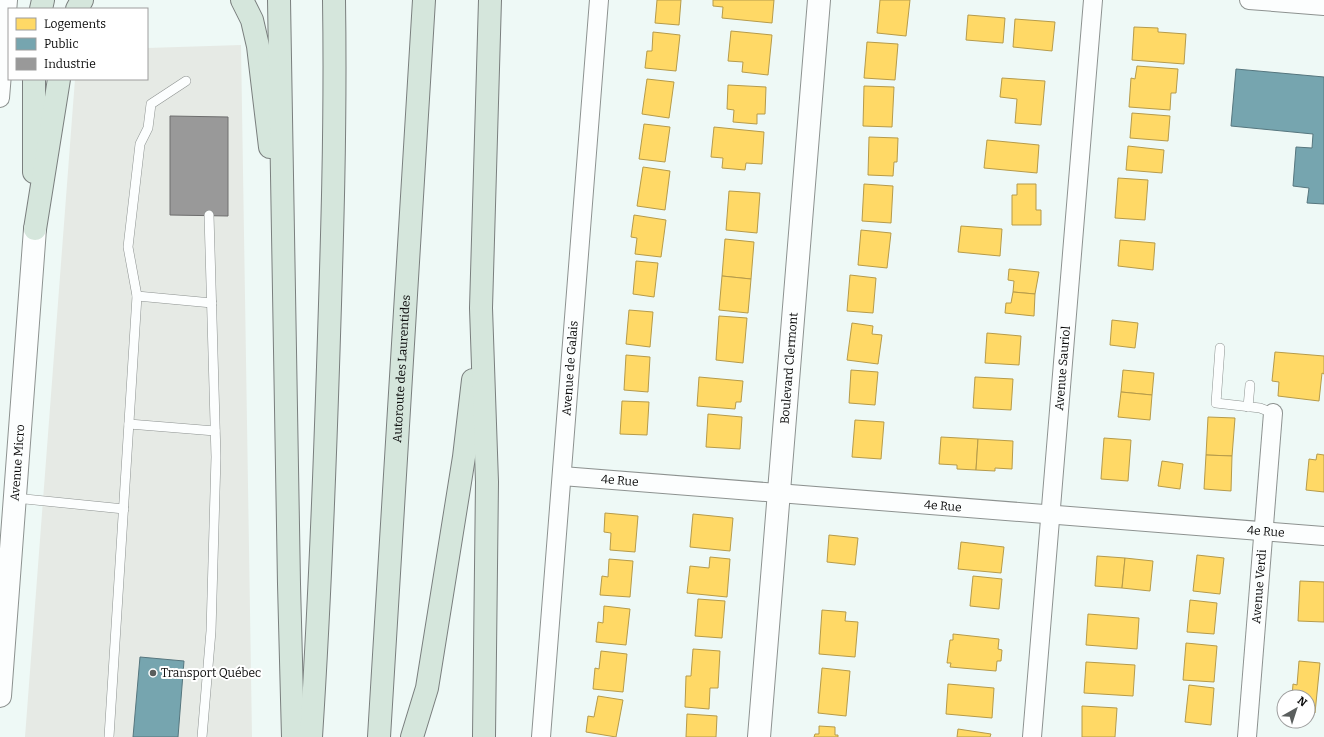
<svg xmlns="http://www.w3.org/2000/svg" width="1324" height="737" font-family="Bitter,serif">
	<rect width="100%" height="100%" fill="#eef9f6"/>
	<path fill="#e6eae5" d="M241 45 252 737H25L75 79H147V48Z"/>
	<g fill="#ffd966" stroke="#b69b4a">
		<path d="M657 0H681L679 25 655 23Z"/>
		<path d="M713 0H774L772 23 722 18 723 7 713 6Z"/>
		<path d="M880 0H910L906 36 877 33Z"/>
		<path d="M968 15 1005 18 1003 43 966 40Z"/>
		<path d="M1015 19 1055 22 1052 51 1013 47Z"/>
		<path d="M1134 27 1158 28V32L1186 34 1184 64 1132 60Z"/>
		<path d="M731 31 772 35 768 75 742 72 743 62 728 61Z"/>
		<path d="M653 32 680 35 676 71 645 68 647 51H652Z"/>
		<path d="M867 42 898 44 895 80 864 78Z"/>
		<path d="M1137 66 1178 69 1176 93H1171L1170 110 1129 107 1131 78 1135 79Z"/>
		<path d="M1002 78 1045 81 1041 125 1015 123 1017 99 1000 97Z"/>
		<path d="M647 79 674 82 669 118 642 114Z"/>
		<path d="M728 85 766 87 765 114H757V124L733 122 734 110 727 109Z"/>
		<path d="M864 86 894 87 892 127 863 126Z"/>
		<path d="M1132 113 1170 116 1168 141 1130 138Z"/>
		<path d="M644 124 670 127 665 162 639 159Z"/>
		<path d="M714 127 764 132 762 164 746 163 745 170 722 168 723 158 711 157Z"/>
		<path d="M869 137 898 138 897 162H894L893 176 868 175Z"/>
		<path d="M987 140 1039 145 1037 173 984 168Z"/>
		<path d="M1128 146 1164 150 1162 173 1126 170Z"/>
		<path d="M643 167 670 171 665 210 637 206Z"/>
		<path d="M1118 178 1148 180 1145 220 1115 218Z"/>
		<path d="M864 184 893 186 891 223 862 221Z"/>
		<path d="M1017 184H1036V210H1041V225H1012V195H1017Z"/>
		<path d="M729 191 760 193 757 233 726 230Z"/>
		<path d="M634 215 666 220 661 257 635 254 637 238 631 237Z"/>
		<path d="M961 226 1002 229 1000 256 958 252Z"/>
		<path d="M861 230 891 233 887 268 858 265Z"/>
		<path d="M725 239 754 242 751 279 722 276Z"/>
		<path d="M1120 240 1155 243 1153 270 1118 266Z"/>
		<path d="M636 261 658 263 654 297 633 294Z"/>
		<path d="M1009 269 1039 272 1035 294 1013 292 1014 281 1008 280Z"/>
		<path d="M850 275 876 278 873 313 847 311Z"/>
		<path d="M722 276 751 279 748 313 719 310Z"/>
		<path d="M1013 292 1035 294 1034 316 1005 313 1006 303H1011Z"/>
		<path d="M629 310 653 312 650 347 626 344Z"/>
		<path d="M719 316 747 318 743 363 716 360Z"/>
		<path d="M1112 320 1138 323 1135 348 1110 345Z"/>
		<path d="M852 323 873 326 872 334 882 335 878 364 847 360Z"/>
		<path d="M987 333 1021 336 1019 365 985 363Z"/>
		<path d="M1275 352 1324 356V374L1322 373 1319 401 1278 396 1279 382 1272 381Z"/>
		<path d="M626 355 650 357 648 392 624 390Z"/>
		<path d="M851 370 878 372 875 405 849 403Z"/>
		<path d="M1123 370 1154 373 1152 395 1121 392Z"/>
		<path d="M699 377 743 381 741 402H736L735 409 697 406Z"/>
		<path d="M975 377 1013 379 1011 410 973 408Z"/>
		<path d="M1121 392 1152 395 1150 420 1118 417Z"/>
		<path d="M622 401 649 402 647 435 620 434Z"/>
		<path d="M708 414 742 417 740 449 706 447Z"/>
		<path d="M1208 417 1235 418 1232 456 1206 455Z"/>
		<path d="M855 420 884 422 881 459 852 457Z"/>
		<path d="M941 437 978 439 976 470 957 469V465L939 464Z"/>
		<path d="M1104 438 1131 440 1128 481 1101 479Z"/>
		<path d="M978 439 1013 441 1012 469 995 468V471L976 470Z"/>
		<path d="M1317 454 1324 455V492L1306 490 1309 459 1316 460Z"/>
		<path d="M1206 455 1232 456 1231 491 1204 489Z"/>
		<path d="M1162 461 1183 464 1180 489 1158 486Z"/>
		<path d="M605 513 638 516 635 552 610 550 611 533 604 532Z"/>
		<path d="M693 514 733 518 730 551 690 547Z"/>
		<path d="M829 535 858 538 855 565 827 562Z"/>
		<path d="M961 542 1004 547 1001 573 958 569Z"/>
		<path d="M1197 555 1224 558 1220 594 1193 591Z"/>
		<path d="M1097 556 1125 558 1122 588 1095 586Z"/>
		<path d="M710 557 730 559 727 597 687 593 690 566 709 568Z"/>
		<path d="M1125 558 1153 561 1150 591 1122 588Z"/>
		<path d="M609 559 633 561 630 597 600 595 602 576 608 577Z"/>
		<path d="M973 576 1002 579 999 609 970 606Z"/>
		<path d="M1300 581 1324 582V622L1298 621Z"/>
		<path d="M698 599 725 601 722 638 695 636Z"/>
		<path d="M1190 600 1217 603 1214 634 1187 632Z"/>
		<path d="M604 606 630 609 626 645 596 642 598 622 603 623Z"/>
		<path d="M822 610 846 612 845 621 858 622 855 657 819 654Z"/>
		<path d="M1088 614 1139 618 1137 649 1086 645Z"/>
		<path d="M953 634 999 639 998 649 1002 650 1001 661H997L996 671 950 667 951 663H947L950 640H953Z"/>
		<path d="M1186 643 1217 646 1214 682 1183 680Z"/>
		<path d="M693 649 720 651 718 688H710L709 709 685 707 686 676H691Z"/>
		<path d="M601 651 627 654 623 692 593 689 595 668 599 669Z"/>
		<path d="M1299 661 1320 663 1315 713 1308 712V697H1292L1293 684 1297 685Z"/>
		<path d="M1086 662 1135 665 1133 696 1084 693Z"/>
		<path d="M822 668 850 671 846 716 818 713Z"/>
		<path d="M948 684 994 688 992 718 946 714Z"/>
		<path d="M1189 685 1214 688 1211 725 1185 722Z"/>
		<path d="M598 696 623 700 616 737 586 732 588 716 594 717Z"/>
		<path d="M1082 706 1117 708 1115 737H1082Z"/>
		<path d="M687 714 717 716 716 737H686Z"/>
		<path d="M819 726 835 727V735H838V737H814L815 734H819Z"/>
		<path d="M958 729 991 734 990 737H957Z"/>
	</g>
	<g fill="#76a5af" stroke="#56767e">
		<path d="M1236 69 1324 77V204L1307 203 1309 188 1293 186 1296 147 1312 148 1313 134 1231 126Z"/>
		<path d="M140 657 184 661 178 737H133Z"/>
	</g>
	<path fill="#999" stroke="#6e6e6e" d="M170 116 228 117V216L170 215Z"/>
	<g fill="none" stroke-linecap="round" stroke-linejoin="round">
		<g stroke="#8d9290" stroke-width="10">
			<g id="service">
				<path d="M137 296 212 303"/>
				<path d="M1220 348 1216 403 1260 408 1273 413"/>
				<path d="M1248 407 1250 385"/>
				<path d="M129 424 215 431"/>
				<path d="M15 498 124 509"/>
				<path d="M109 737 137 296 128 247 140 144 148 128 151 104 186 81"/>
				<path d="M202 737 211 631 216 457 209 215"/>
			</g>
		</g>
		<g stroke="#8d9290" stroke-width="20">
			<g id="minor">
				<path d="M1249 0 1324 6"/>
				<path d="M0 98 8 0"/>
				<path id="s1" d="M562 476 1324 536"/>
				<path id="s2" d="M541 737 599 0"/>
				<path id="s3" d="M1032 737 1093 0"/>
				<path id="s4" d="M1247 737 1273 413"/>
			</g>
		</g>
		<g stroke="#8d9290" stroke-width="24">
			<g id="tertiary">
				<path id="s5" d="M0 696 35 229"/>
				<path id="s6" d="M759 737 819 0"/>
			</g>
		</g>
		<g stroke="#7a7f7e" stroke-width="24">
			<g id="motorway">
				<path d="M242 0 252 20 258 46 270 147"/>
				<path d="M279 0 289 584 293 737"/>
				<path d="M41 9 43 0"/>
				<path d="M77 9 82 0"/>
				<path d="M34 172V79"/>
				<path d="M35 229 59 79"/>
				<path d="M311 737C319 614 324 490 328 367 332 245 336 122 334 0"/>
				<path id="s7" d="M379 737 424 0"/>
				<path d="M412 737 427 688 464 457 473 380"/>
				<path d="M484 737 487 482 481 308 490 0"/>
			</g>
		</g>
		<use href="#service" stroke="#fcfefe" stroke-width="9"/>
		<use href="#minor" stroke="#fcfefe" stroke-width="18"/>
		<use href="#tertiary" stroke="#fcfefe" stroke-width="22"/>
		<use href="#motorway" stroke="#d5e6dc" stroke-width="22"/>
	</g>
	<circle fill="#5a5e5d" stroke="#fff" stroke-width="1.5" cx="153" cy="673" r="4"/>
	<g text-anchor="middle" stroke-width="4" stroke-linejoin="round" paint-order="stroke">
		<g font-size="12" fill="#0a0a0a" stroke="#fff">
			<text dy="4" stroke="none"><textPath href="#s6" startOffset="370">Boulevard Clermont</textPath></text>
			<text dy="4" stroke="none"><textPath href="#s3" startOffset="370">Avenue Sauriol</textPath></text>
			<text dy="4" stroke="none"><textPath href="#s7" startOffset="369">Autoroute des Laurentides</textPath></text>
			<text dy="4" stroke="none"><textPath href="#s2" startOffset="370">Avenue de Galais</textPath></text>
			<text dy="4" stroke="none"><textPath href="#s5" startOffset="234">Avenue Micro</textPath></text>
			<text dy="4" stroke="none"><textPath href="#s1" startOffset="58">4e Rue</textPath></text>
			<text dy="4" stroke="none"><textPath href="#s1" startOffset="382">4e Rue</textPath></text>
			<text dy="4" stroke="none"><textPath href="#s1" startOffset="706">4e Rue</textPath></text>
			<text dy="4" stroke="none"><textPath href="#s4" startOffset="151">Avenue Verdi</textPath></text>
		</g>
		<g font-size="12" fill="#0a0a0a" stroke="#fff" text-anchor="start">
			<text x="161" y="677">Transport Québec</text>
		</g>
	</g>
	<rect x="8" y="8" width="140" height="72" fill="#ffffff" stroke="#9d9d9d"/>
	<rect x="16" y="18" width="20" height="12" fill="#ffd966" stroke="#9d9d9d"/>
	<text x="44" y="28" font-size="12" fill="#0a0a0a">Logements</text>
	<rect x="16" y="38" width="20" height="12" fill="#76a5af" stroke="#9d9d9d"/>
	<text x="44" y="48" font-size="12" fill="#0a0a0a">Public</text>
	<rect x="16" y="58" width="20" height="12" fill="#999999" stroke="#9d9d9d"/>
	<text x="44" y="68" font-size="12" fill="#0a0a0a">Industrie</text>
	<g transform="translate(1296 709) rotate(39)"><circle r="19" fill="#ffffff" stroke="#9d9d9d"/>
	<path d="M0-3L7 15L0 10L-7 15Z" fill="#5a5e5d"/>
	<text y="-6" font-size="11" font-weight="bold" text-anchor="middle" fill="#0a0a0a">N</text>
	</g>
</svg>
